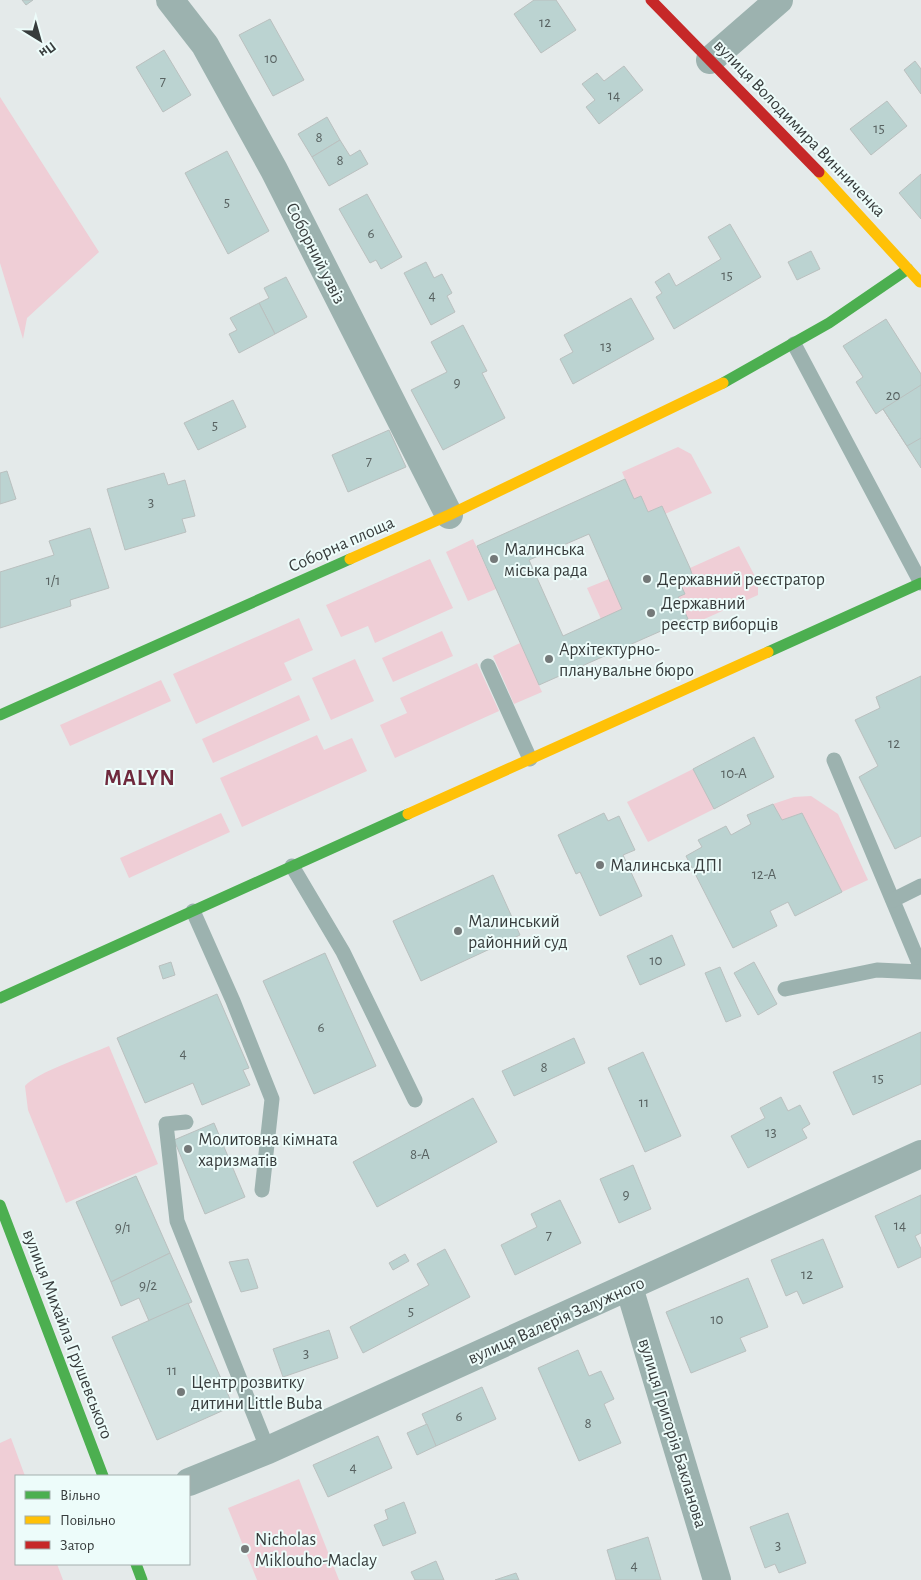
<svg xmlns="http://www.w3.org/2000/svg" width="921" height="1580" font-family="'Alegreya Sans',sans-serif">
	<rect width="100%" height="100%" fill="#e4eaea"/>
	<g fill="#efced6">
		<path d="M0 97 99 252 27 318 23 339 0 263Z"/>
		<path d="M678 447 691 454 712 493 665 514 661 506 648 512 641 496 634 499 622 472Z"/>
		<path d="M473 539 496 589 468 601 446 552Z"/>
		<path d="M739 546 758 582V595L691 625 678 597 685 594 680 583 693 577 690 568Z"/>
		<path d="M430 559 453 608 375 643 368 626 341 637 326 605Z"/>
		<path d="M609 579 622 609 601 619 587 588Z"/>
		<path d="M299 618 313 650 284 663 292 680 196 724 173 674Z"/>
		<path d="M442 631 453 656 393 682 382 658Z"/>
		<path d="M520 643 542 692 514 704 493 656Z"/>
		<path d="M355 659 374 701 331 720 312 678Z"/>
		<path d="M477 663 499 711 395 758 380 725 407 713 400 698Z"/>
		<path d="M161 680 171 701 70 746 60 725Z"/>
		<path d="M299 695 310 720 213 763 202 739Z"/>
		<path d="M317 735 324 750 352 738 367 771 242 827 220 778Z"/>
		<path d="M693 769 714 809 648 842 627 802Z"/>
		<path d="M811 796 838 814 868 880 842 892 802 814 782 820 773 804 794 797Z"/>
		<path d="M221 813 230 832 129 878 120 858Z"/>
		<path d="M109 1046 158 1164 66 1203 28 1110 25 1086C35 1073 91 1054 109 1046Z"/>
		<path d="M11 1438 25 1476H16V1564H57L63 1580H0V1443Z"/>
		<path d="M299 1479 339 1580H257L228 1508Z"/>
	</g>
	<g fill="#bbd3d1" stroke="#bac0bf" fill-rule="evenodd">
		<path d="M22 0H33L26 5Z"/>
		<path d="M534 0H556L576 30 541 53 514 14Z"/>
		<path d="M270 19 304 80 273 96 239 35Z"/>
		<path d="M164 50 191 95 163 112 136 67Z"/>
		<path d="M915 61 921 69V94L904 70Z"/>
		<path d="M624 66 643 90 599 124 586 107 595 100 582 84 597 73 604 81Z"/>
		<path d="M887 101 907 126 871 155 850 129Z"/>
		<path d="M327 117 340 140 312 157 298 134Z"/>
		<path d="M340 140 350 156 360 150 368 164 329 186 312 157Z"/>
		<path d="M227 151 269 231 228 254 185 173Z"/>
		<path d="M921 174V219L899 193Z"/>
		<path d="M367 194 402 257 381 269 376 260 370 263 339 209Z"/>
		<path d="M730 224 761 277 674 329 656 297 662 293 655 282 669 273 676 286 721 259 708 237Z"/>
		<path d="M811 251 820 269 797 280 788 262Z"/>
		<path d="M426 262 434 278 442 274 452 293 447 296 455 312 431 325 404 273Z"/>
		<path d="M286 277 307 317 275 334 259 303 269 298 264 288Z"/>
		<path d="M631 298 654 339 573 384 560 359 573 352 564 335Z"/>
		<path d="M259 303 275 334 239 353 229 334 237 330 230 318Z"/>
		<path d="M886 319 921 374V468L883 409 876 414 874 411 856 382 863 377 843 346Z"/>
		<path d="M463 325 487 371 482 373 505 418 443 450 411 390 447 372 431 342Z"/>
		<path d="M921 385V438L907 446 883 409Z"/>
		<path d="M233 400 246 427 198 450 184 423Z"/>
		<path d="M389 430 406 467 348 492 332 455Z"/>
		<path d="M7 471 16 499 0 504V473Z"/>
		<path d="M164 473 168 485 185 480 195 516 182 519 186 532 125 550 107 489Z"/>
		<path d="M625 479 634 499 641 496 648 512 662 506 690 568 693 577 680 583 685 594 678 597 688 619 539 685 477 546ZM589 534 622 609 563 636 529 560Z"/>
		<path d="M90 528 109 588 70 600 71 606 0 628V572L54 555 49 541Z"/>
		<path d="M921 676V836L895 849 859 777 878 766 855 720 880 708 876 697Z"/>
		<path d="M754 737 774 777 714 809 693 769Z"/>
		<path d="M773 804 782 820 802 813 842 892 795 916 788 902 770 911 777 926 733 948 686 856 702 847 698 840 726 826 731 835 751 824 747 815Z"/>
		<path d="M604 813 608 821 619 816 635 850 623 855 642 896 600 916 580 872 576 874 558 835Z"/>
		<path d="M493 875 520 935 421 981 393 921Z"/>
		<path d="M672 935 685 965 640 985 627 956Z"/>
		<path d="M325 953 376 1066 314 1094 263 981Z"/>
		<path d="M171 962 175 975 163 979 159 966Z"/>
		<path d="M754 962 777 1004 758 1015 734 973Z"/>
		<path d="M720 967 741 1016 726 1022 705 973Z"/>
		<path d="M217 994 249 1068 243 1070 250 1085 202 1105 193 1083 145 1103 117 1038Z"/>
		<path d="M921 1032V1084L853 1115 833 1072Z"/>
		<path d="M574 1038 585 1063 514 1096 502 1071Z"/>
		<path d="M643 1052 681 1136 645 1152 608 1068Z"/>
		<path d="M781 1097 788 1111 800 1105 810 1124 802 1129 807 1138 748 1168 731 1136 765 1118 760 1108Z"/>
		<path d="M473 1098 497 1142 377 1207 353 1162Z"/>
		<path d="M214 1123 245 1197 205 1214 174 1140Z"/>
		<path d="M633 1165 651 1209 619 1223 600 1179Z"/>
		<path d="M136 1176 170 1253 111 1282 76 1202Z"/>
		<path d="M921 1195V1233L915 1236 921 1249V1257L898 1268 875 1216Z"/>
		<path d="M560 1200 581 1243 515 1275 501 1245 537 1227 531 1214Z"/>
		<path d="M823 1239 843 1287 803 1304 797 1291 786 1296 771 1260Z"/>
		<path d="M445 1249 470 1297 363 1353 350 1327 429 1285 417 1264Z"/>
		<path d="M170 1253 192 1302 149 1321 139 1298 121 1306 111 1282Z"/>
		<path d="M405 1254 409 1261 393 1270 389 1263Z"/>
		<path d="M248 1259 258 1288 241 1292 229 1262Z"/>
		<path d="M748 1278 768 1327 740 1338 746 1351 691 1373 666 1312Z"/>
		<path d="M188 1303 233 1406 157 1440 112 1337Z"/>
		<path d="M329 1330 338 1358 283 1377 273 1349Z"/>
		<path d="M578 1350 589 1376 601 1371 614 1399 604 1404 621 1443 579 1461 538 1368Z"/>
		<path d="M482 1387 496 1419 436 1446 422 1414Z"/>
		<path d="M427 1424 436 1446 417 1455 407 1433Z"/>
		<path d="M378 1436 392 1468 328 1497 313 1465Z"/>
		<path d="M404 1502 416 1533 383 1546 374 1525 388 1519 385 1510Z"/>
		<path d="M788 1513 806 1563 779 1573 775 1564 765 1568 750 1527Z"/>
		<path d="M648 1537 661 1580H616L607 1550Z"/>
		<path d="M436 1561 444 1580H415L411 1572Z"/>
		<path d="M516 1573 519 1580H495Z"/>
	</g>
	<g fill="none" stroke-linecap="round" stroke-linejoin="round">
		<g stroke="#9cb2af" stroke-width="15">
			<path d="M794 344 921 583"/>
			<path d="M488 666 530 759"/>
			<path d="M834 760 921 968"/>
			<path d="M292 866 343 952 415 1100"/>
			<path d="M893 900 921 886"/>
			<path d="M193 911 233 1001 272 1099 262 1190"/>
			<path d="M785 989 877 970 921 972"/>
			<path d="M186 1122 166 1124 177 1221 268 1450"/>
		</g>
		<g stroke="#9cb2af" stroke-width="28">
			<path d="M170 0 205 45 274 170 449 515"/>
			<path d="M710 60 779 0"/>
			<path d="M629 1287 717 1580"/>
			<path d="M189 1482 268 1450 921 1154"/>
		</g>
		<g stroke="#4caf50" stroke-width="11">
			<path d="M723 383 829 323 908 269"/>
			<path d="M768 652 921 583"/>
			<path d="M0 715 350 559"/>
			<path d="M0 998 408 814"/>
			<path d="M0 1205 103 1476"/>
			<path d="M136 1564 142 1580"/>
		</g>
		<g stroke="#ffc107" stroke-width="11">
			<path d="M819 172 920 282"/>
			<path d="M350 559 449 515 723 383"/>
			<path d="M408 814 768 652"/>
		</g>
		<path stroke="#c62828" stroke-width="11" d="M651 0 819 172"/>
	</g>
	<g fill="#747979" stroke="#edfcfa" stroke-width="2">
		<circle cx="494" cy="559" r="5"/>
		<circle cx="647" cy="579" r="5"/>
		<circle cx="651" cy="613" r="5"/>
		<circle cx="549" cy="659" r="5"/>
		<circle cx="600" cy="865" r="5"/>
		<circle cx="458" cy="931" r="5"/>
		<circle cx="188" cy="1149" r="5"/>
		<circle cx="181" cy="1392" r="5"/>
		<circle cx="245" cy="1549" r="5"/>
	</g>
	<g text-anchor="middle" stroke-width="4" stroke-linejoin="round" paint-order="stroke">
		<g font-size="15" fill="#586261">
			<text x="545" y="27">12</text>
			<text x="271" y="63">10</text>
			<text x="163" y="86">7</text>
			<text x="614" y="100">14</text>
			<text x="879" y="133">15</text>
			<text x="319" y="142">8</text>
			<text x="340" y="165">8</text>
			<text x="227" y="207">5</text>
			<text x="371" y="238">6</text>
			<text x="727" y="280">15</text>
			<text x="432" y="300">4</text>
			<text x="606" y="351">13</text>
			<text x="457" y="387">9</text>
			<text x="893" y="400">20</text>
			<text x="215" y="430">5</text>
			<text x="369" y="466">7</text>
			<text x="151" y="507">3</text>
			<text x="53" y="585">1/1</text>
			<text x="894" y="748">12</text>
			<text x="734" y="778">10-А</text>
			<text x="764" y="879">12-А</text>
			<text x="656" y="965">10</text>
			<text x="321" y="1032">6</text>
			<text x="183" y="1058">4</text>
			<text x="544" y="1072">8</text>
			<text x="878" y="1083">15</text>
			<text x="644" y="1107">11</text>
			<text x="771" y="1137">13</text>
			<text x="420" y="1159">8-А</text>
			<text x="626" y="1199">9</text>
			<text x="900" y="1230">14</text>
			<text x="123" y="1232">9/1</text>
			<text x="549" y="1240">7</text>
			<text x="807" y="1279">12</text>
			<text x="148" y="1290">9/2</text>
			<text x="411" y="1316">5</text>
			<text x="717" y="1324">10</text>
			<text x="306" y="1358">3</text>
			<text x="172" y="1375">11</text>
			<text x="459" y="1421">6</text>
			<text x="588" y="1428">8</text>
			<text x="353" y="1472">4</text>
			<text x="778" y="1550">3</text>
			<text x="634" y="1570">4</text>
		</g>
		<g font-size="18" fill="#373c3c" stroke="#edfcfa">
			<text transform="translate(800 128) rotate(46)" y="6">вулиця Володимира Винниченка</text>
			<text transform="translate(316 253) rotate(63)" y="6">Соборний узвіз</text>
			<text transform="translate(341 544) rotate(-24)" y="6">Соборна площа</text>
			<text transform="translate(556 1320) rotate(-24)" y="6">вулиця Валерія Залужного</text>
			<text transform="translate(68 1334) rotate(69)" y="6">вулиця Михайла Грушевського</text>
			<text transform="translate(673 1433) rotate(73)" y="6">вулиця Григорія Бакланова</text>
		</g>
		<g font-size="18" fill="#373c3c" stroke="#edfcfa" text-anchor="start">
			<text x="504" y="555">Малинська<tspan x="504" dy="21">міська рада</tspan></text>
			<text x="657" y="585">Державний реєстратор</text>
			<text x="661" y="609">Державний<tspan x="661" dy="21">реєстр виборців</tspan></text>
			<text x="559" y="655">Архітектурно-<tspan x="559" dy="21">планувальне бюро</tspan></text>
			<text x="610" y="871">Малинська ДПІ</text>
			<text x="468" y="927">Малинський<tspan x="468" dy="21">районний суд</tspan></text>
			<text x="198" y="1145">Молитовна кімната<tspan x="198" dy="21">харизматів</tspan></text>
			<text x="191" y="1388">Центр розвитку<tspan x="191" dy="21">дитини Little Buba</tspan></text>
			<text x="255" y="1545">Nicholas<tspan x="255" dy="21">Miklouho-Maclay</tspan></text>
		</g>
		<g font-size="22" font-weight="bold" letter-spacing="1" fill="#6f2a3d" stroke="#edfcfa">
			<text x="140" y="785">MALYN</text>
		</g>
	</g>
	<rect x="15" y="1475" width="175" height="90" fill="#edfcfa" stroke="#a4afae"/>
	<rect x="25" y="1491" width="25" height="8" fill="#4caf50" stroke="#a4afae"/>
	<text x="60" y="1500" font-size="15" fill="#373c3c">Вільно</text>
	<rect x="25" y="1516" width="25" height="8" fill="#ffc107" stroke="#a4afae"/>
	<text x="60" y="1525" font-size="15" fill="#373c3c">Повільно</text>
	<rect x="25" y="1541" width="25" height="8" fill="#c62828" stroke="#a4afae"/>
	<text x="60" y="1550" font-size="15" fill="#373c3c">Затор</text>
	<g transform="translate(40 40) rotate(143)" stroke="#edfcfa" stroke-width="4" paint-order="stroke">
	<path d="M0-4L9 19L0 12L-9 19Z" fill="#373c3c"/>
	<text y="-8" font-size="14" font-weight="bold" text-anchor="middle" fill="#373c3c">Пн</text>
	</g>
</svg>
